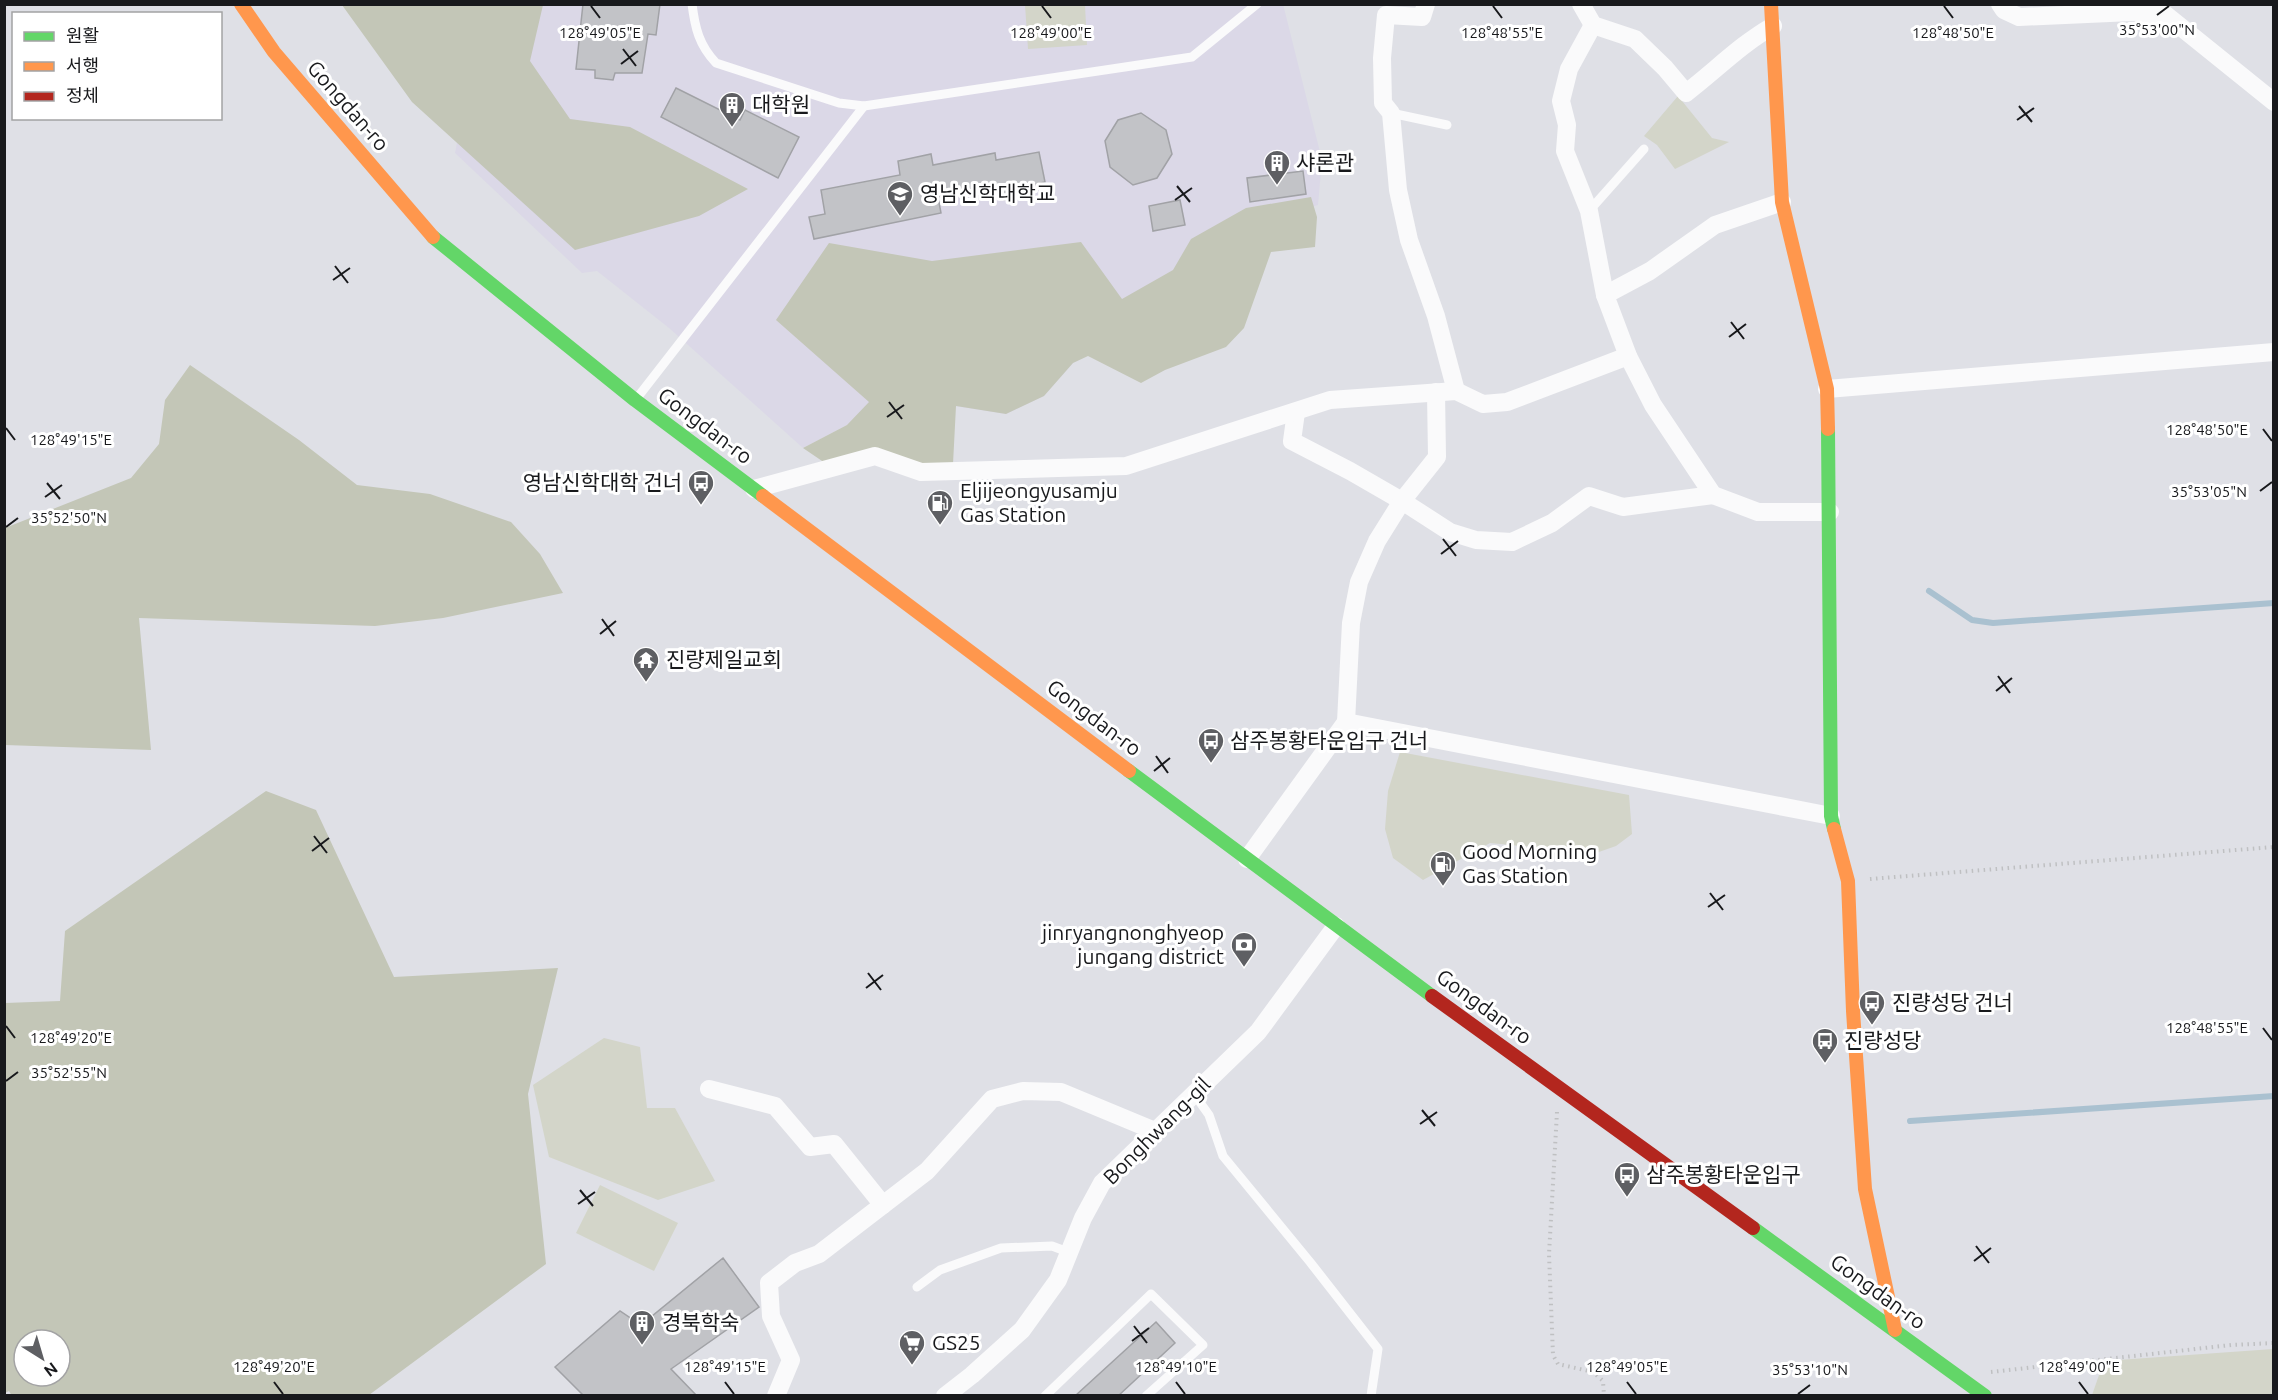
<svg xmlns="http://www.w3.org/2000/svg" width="2278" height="1400" font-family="Ubuntu,'Noto Sans KR',sans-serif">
	<rect width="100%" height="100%" fill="#dfe0e6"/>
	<path fill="#dbd8e7" d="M1283 4 1322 160 1318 205 1237 229 1225 281 1073 363 1044 396 1006 414 955 406 847 425 803 448 669 328 597 271 582 273 455 153 484 5Z"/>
	<g fill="#d3d5c9">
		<path d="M1025 5H1085L1087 45 1028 49Z"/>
		<path d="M1678 96 1712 138 1729 142 1675 169 1657 145 1644 136Z"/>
		<path d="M1400 752 1629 795 1632 834 1616 846 1596 853 1490 843 1423 880 1393 858 1385 829 1388 791Z"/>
		<path d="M604 1038 640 1047 647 1108H675L715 1181 658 1200 549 1157 533 1085Z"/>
		<path d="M600 1185 678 1223 654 1271 576 1233Z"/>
		<path d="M2273 1349V1395H2092L2104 1361Z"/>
	</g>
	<g fill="#c3c6b7" fill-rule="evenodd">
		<path d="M342 5H543L530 61 570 119 630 127 748 189 699 216 575 250 412 102Z"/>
		<path d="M1311 197 1317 217 1315 247 1271 252 1244 328 1226 347 1165 370 1141 383 1088 356 1073 363 1044 396 1006 414 956 406 953 464 825 463 803 448 847 425 869 402 776 320 829 243 932 261 1081 242 1122 299 1173 270 1191 239 1246 208Z"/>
		<path d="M190 365 299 440 357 485 430 494 511 522 540 554 563 593 443 618 375 626 139 618 151 750 5 745V528L131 478 159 444 165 400Z"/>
		<path d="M266 791 316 810 394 977 558 968 528 1094 546 1264 369 1395 12 1396 9 1391 5 1393V1003L60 1001 65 931ZM24 1340H60V1376H24Z"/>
	</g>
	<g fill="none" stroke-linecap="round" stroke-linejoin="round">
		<g stroke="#aac1d0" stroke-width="6">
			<path d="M1929 591 1972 620 1993 623 2274 603"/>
			<path d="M1910 1121 2274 1096"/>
		</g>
	</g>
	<g fill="#c2c3c7" stroke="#a1a2a6" stroke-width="1.5">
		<path d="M583 4H660L656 35 648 34 642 73H615L613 80 595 78V70L576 69Z"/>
		<path d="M676 88 740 120 745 110 799 137 778 178 661 117Z"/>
		<path d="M1141 113 1166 130 1172 154 1157 178 1133 185 1110 167 1105 141 1118 120Z"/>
		<path d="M1039 152 1045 182 1016 188 1018 198 1004 200 1001 184 938 197 941 213 814 239 809 217 825 214 821 190 900 175 898 161 931 154 933 165 995 153 996 160Z"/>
		<path d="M1303 171 1306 194 1250 202 1247 178Z"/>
		<path d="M1180 200 1185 225 1153 231 1149 206Z"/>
		<path d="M723 1258 759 1307 671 1369 697 1396H584L555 1367 620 1311 641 1325Z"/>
		<path d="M1156 1322 1175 1343 1118 1396H1075Z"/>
	</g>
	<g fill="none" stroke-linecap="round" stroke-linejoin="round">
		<g stroke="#bfc0c2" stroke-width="4" stroke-dasharray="1.5 4.5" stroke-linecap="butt">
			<path d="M1870 879 2274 847"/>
			<path d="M1557 1112 1549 1254 1553 1355 1558 1364 1593 1372 1603 1381 1604 1396"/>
			<path d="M1991 1372 2231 1345 2274 1343"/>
		</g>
		<g stroke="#fafafb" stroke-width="9">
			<path d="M692 4C695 28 699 45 716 63L839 103 864 106 1192 57 1257 4"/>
			<path d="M1391 113 1447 125"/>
			<path d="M1589 211 1644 149"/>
			<path d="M637 398 864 106"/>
			<path d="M1194 1094 1209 1115 1223 1156 1310 1262 1378 1349 1371 1396"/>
			<path d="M917 1287 940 1270 1001 1248 1052 1246 1068 1252"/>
			<path d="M1045 1396 1151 1294 1203 1345 1146 1396"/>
		</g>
		<g stroke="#fafafb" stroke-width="18">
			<path d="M1426 4 1422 17 1386 15 1382 58 1383 103 1391 113 1398 190 1409 240 1436 316 1456 391"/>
			<path d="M1581 4 1593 25 1635 39 1665 68 1686 93C1715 71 1741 44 1773 26"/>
			<path d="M2000 4 2004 10 2019 17 2132 12 2166 15 2274 102"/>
			<path d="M1593 25 1569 69 1561 101 1567 125 1565 151 1589 211 1605 295"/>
			<path d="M1782 202 1715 225 1650 271 1605 295 1628 356 1653 405 1713 495 1758 512H1830"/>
			<path d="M1827 389 2274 352"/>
			<path d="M1296 412 1292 441 1350 471 1402 501 1450 532 1476 540 1512 542 1552 523 1589 496 1623 507 1713 495"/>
			<path d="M754 489 875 456 921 472 1126 466 1330 400 1456 391 1483 404 1507 402 1628 356"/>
			<path d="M1346 722 1351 623 1359 582 1377 541 1402 501 1437 457 1436 392"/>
			<path d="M1247 859 1346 722 1831 816"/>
			<path d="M709 1089 775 1106 810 1147 834 1144 883 1205"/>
			<path d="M776 1396 791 1360 771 1316 769 1283 795 1263 819 1254 927 1171 992 1099 1023 1091 1061 1092 1155 1131"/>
			<path d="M945 1396 972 1375 1022 1330 1058 1280 1083 1218 1102 1183 1258 1032 1336 926"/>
		</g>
		<g stroke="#63d668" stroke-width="14">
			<path d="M433 237 635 400 763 496"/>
			<path d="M1828 429 1831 816 1834 829"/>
			<path d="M1129 771 1432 996"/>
			<path d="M1753 1228 1985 1396"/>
		</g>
		<g stroke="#ff974d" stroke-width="14">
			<path d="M241 4 274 52 433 237"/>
			<path d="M1771 4 1782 202 1827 389 1828 429"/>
			<path d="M763 496 1129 771"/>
			<path d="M1834 829 1848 881 1853 1011 1865 1189 1895 1330"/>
		</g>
		<path stroke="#b3261e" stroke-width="14" d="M1432 996 1753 1228"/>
	</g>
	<path fill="none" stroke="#18191c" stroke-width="2" d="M591 6 600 18M1042 6 1051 18M1493 6 1502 18M1944 6 1953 18M2157 15 2169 6M623 49 636 66M621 64 638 51M2019 106 2032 122M2017 120 2034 108M1177 186 1190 202M1175 200 1192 188M335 266 348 283M333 280 350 268M1731 322 1744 339M1729 337 1746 324M889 402 902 419M887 417 904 405M6 428 15 440M2263 429 2272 441M47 483 60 499M2260 491 2272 482M45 497 62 485M6 527 18 518M1443 539 1456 556M1441 554 1458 541M602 619 614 636M600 634 616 621M1998 676 2010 693M1996 691 2012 678M1156 756 1168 773M1154 771 1170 758M314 836 327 853M312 851 329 838M1710 893 1723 910M1708 907 1725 895M868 973 881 990M866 988 883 975M6 1026 15 1038M2263 1028 2272 1040M6 1081 18 1072M1422 1110 1435 1126M1420 1124 1437 1112M580 1190 593 1206M578 1204 595 1192M1976 1246 1989 1263M1974 1261 1991 1248M1134 1326 1147 1343M1132 1341 1149 1328M274 1382 283 1394M725 1382 734 1394M1176 1382 1185 1394M1627 1382 1636 1394M2079 1382 2088 1394M1798 1394 1810 1385"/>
	<defs>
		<g id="building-pin" transform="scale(1.35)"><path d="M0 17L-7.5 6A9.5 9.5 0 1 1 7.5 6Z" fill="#5e5f63" stroke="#fff"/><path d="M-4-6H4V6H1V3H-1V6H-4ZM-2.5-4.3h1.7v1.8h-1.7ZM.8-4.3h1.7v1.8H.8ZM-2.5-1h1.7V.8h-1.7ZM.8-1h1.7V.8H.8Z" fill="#fff"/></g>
		<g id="university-pin" transform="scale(1.35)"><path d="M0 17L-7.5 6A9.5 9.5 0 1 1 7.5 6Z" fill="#5e5f63" stroke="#fff"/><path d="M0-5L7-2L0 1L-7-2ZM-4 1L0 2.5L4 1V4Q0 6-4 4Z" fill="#fff"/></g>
		<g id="bus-pin" transform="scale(1.35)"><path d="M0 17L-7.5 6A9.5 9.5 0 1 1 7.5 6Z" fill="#5e5f63" stroke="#fff"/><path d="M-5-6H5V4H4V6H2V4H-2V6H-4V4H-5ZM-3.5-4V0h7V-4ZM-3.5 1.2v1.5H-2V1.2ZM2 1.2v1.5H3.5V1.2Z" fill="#fff"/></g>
		<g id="fuel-pin" transform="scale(1.35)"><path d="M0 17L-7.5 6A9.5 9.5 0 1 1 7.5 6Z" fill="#5e5f63" stroke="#fff"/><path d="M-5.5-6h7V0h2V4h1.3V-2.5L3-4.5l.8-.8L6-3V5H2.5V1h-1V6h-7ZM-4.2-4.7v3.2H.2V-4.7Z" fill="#fff"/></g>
		<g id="temple-pin" transform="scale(1.35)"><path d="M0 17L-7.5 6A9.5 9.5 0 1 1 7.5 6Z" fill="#5e5f63" stroke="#fff"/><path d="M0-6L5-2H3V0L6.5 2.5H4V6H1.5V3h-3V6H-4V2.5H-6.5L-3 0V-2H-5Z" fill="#fff"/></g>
		<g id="bank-pin" transform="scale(1.35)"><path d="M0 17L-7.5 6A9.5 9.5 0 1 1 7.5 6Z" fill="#5e5f63" stroke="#fff"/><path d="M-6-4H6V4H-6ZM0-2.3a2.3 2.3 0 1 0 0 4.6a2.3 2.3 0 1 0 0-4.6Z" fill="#fff"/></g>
		<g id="supermarket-pin" transform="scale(1.35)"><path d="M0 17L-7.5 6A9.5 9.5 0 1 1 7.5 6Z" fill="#5e5f63" stroke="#fff"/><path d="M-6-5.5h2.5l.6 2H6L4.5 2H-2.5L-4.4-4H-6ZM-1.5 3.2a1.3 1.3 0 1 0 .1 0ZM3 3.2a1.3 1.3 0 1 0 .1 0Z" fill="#fff"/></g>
	</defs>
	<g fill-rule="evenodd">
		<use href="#building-pin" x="732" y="105"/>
		<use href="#building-pin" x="1277" y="163"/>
		<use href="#university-pin" x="900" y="194"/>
		<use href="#bus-pin" x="701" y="483"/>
		<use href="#fuel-pin" x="940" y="503"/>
		<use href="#temple-pin" x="646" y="660"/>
		<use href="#bus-pin" x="1211" y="741"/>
		<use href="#fuel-pin" x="1443" y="864"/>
		<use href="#bank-pin" x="1244" y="945"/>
		<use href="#bus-pin" x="1872" y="1003"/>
		<use href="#bus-pin" x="1825" y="1041"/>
		<use href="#bus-pin" x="1627" y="1175"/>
		<use href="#building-pin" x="642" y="1323"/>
		<use href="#supermarket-pin" x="912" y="1343"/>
	</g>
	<g text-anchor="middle" stroke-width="6" stroke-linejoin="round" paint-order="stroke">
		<g font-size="21" fill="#18191c" stroke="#fff" text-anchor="start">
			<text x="752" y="112">대학원</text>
			<text x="1296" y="170">샤론관</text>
			<text x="920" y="201">영남신학대학교</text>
			<text x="682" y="490" text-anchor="end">영남신학대학 건너</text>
			<text x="960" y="498">Eljijeongyusamju<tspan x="960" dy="24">Gas Station</tspan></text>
			<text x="666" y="667">진량제일교회</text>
			<text x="1230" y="748">삼주봉황타운입구 건너</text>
			<text x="1462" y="859">Good Morning<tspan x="1462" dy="24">Gas Station</tspan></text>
			<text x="1224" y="940" text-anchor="end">jinryangnonghyeop<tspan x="1224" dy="24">jungang district</tspan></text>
			<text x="1892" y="1010">진량성당 건너</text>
			<text x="1844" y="1048">진량성당</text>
			<text x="1646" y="1182">삼주봉황타운입구</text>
			<text x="662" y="1330">경북학숙</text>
			<text x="932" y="1350">GS25</text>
		</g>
		<g font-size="21" fill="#18191c" stroke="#fff">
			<text transform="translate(348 106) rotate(49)" y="7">Gongdan-ro</text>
			<text transform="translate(705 426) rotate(37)" y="7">Gongdan-ro</text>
			<text transform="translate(1094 718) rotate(37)" y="7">Gongdan-ro</text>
			<text transform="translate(1484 1007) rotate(36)" y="7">Gongdan-ro</text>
			<text transform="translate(1157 1131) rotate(-45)" y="7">Bonghwang-gil</text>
			<text transform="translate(1878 1292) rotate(36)" y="7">Gongdan-ro</text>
		</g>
	</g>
	<g font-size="15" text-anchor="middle" fill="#18191c" stroke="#fff" stroke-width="6" stroke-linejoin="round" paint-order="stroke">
		<text x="2157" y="35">35°53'00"N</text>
		<text x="600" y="38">128°49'05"E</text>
		<text x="1051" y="38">128°49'00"E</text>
		<text x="1502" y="38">128°48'55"E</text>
		<text x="1953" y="38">128°48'50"E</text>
		<text x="2207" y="435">128°48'50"E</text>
		<text x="71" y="445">128°49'15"E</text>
		<text x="2209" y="497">35°53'05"N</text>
		<text x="69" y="523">35°52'50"N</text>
		<text x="2207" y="1033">128°48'55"E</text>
		<text x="71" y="1043">128°49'20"E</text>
		<text x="69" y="1078">35°52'55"N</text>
		<text x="274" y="1372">128°49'20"E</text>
		<text x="725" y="1372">128°49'15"E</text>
		<text x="1176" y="1372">128°49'10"E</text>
		<text x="1627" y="1372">128°49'05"E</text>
		<text x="2079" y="1372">128°49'00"E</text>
		<text x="1810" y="1375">35°53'10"N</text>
	</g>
	<rect width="2278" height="1400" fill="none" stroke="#18191c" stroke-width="12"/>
	<rect x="12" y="12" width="210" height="108" fill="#ffffff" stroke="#a3a3a4" stroke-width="1.5"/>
	<rect x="24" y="32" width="30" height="9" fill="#63d668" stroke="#a3a3a4" stroke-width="1.5"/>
	<text x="66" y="42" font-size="18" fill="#18191c">원활</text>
	<rect x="24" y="62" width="30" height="9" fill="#ff974d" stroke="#a3a3a4" stroke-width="1.5"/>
	<text x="66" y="72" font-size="18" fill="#18191c">서행</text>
	<rect x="24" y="92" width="30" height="9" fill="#b3261e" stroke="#a3a3a4" stroke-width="1.5"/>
	<text x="66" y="102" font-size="18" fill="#18191c">정체</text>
	<g transform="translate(42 1358) rotate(143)"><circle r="28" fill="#ffffff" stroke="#a3a3a4" stroke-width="1.5"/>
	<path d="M0-4.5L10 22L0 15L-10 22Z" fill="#5e5f63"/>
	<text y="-9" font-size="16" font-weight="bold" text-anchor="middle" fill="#18191c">N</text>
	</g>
</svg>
